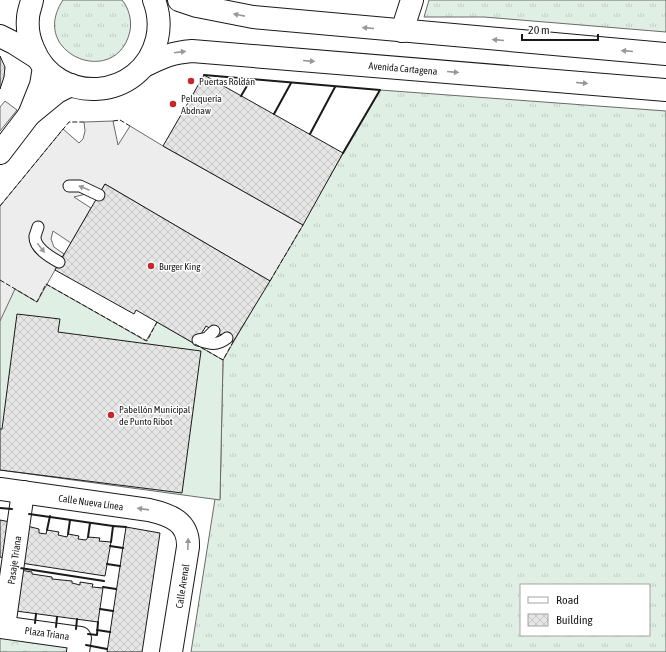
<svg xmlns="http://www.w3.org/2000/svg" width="666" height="652" font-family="'Asap Condensed',sans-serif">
	<defs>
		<pattern id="grass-tufts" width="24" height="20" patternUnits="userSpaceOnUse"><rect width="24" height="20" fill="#e0efe3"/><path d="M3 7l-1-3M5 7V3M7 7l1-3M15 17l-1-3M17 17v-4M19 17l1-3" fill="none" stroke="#c0ccc2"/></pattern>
		<pattern id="forest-crowns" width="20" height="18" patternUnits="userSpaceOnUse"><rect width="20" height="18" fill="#e0efe3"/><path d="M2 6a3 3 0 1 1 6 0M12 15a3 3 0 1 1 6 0" fill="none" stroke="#c0ccc2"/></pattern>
		<pattern id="building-cross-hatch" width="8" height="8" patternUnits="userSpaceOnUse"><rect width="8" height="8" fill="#e6e6e6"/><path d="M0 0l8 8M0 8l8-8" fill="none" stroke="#c5c5c5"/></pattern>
	</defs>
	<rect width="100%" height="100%" fill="#fff"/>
	<g fill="url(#grass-tufts)" stroke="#6a6a6a" fill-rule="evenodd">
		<path d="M63 0H122C129 8 132 21 130 31 117 90 27 54 63 0Z"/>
		<path d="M429 0H666V32L484 17H424Z"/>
		<path d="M380 90 666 111V652H191L215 499H220L223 360ZM521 585H649V635H521Z"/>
	</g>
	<path fill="url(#forest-crowns)" stroke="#6a6a6a" d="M0 627 80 638 78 652H0Z"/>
	<path fill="#e0efe3" stroke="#6a6a6a" d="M0 280 36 301 46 284 146 341 157 322 223 360 220 500 0 470Z"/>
	<g fill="#ededed" stroke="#6a6a6a">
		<path d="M5 101 17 110 0 131V107Z"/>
		<path d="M113 121 118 145 130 126 163 146 303 225 270 281 105 184 99 195 86 194 74 197 91 208 71 243 53 231 51 239 54 247 64 254 37 302 15 289 0 321V206L63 129 79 143 83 139 85 131 84 122Z"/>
	</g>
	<g fill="url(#building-cross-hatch)" stroke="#1a1a1a">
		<path d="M0 56 5 67 4 77 0 89Z"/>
		<path d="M204 75 343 153 303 225 163 146Z"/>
		<path d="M105 184 270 281 233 342 206 326 195 344 136 310 134 314 55 270Z"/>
		<path d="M17 314 60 319 58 332 201 351 182 493 0 470V429H2Z"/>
		<path d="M0 520 10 522 4 558 0 557Z"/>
		<path d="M27 526 39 529V533L46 534 47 530 59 532 58 535 67 537 68 534 79 536 78 539 86 540 88 537 100 538 99 541 111 542 105 576 21 563Z"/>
		<path d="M126 527 160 533 143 646 142 652H107Z"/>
		<path d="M20 570 32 572V574L52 577V579L72 581V583L80 585V582L93 584 92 587 103 588 98 622 16 611Z"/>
	</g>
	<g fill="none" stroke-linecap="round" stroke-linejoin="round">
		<g stroke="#1a1a1a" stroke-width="13">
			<g id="lane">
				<path d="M69 186H80L99 195"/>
				<path d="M38 227C37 230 36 233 35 236 34 248 50 257 59 262"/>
				<path d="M198 340 207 338 214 331"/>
				<path d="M199 340C210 344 217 346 227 338"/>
			</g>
		</g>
		<g stroke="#1a1a1a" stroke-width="24">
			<g id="street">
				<path d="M402 31 412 0"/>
				<path d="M0 489 149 510C171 515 189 522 188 547L171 652"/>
				<path d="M0 627 80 638 78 652"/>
				<path d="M4 627 23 492"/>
			</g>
		</g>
		<g stroke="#1a1a1a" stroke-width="24">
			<g id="secondary">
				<path d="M32 0C31 6 28 12 28 18 27 28 29 39 33 48 56 107 142 101 157 39 160 26 159 13 154 0"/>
				<path d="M179 0 197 6 253 17 666 54"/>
				<path d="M0 36 14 43 36 57"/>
				<path d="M144 66C163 57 170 53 192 51L666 90"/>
				<path d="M44 67 41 85 29 115 57 92 71 85"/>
				<path d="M0 153 29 115"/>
			</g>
		</g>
		<use href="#lane" stroke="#fff" stroke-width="11"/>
		<use href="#street" stroke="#fff" stroke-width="22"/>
		<use href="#secondary" stroke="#fff" stroke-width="22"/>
		<g stroke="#1a1a1a" stroke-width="1" stroke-dasharray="5 2" stroke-linecap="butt">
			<path d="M113 121 120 120 130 126"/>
			<path d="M0 206 69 122H84"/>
			<path d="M0 280 37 302 46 284 147 341 157 322"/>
			<path d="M270 281 303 225"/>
			<path d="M195 344 223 360 233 342"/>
		</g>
		<g stroke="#1a1a1a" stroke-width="2">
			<path d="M204 75 380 90 343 153"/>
			<path d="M241 96 251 79"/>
			<path d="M274 114 291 83"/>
			<path d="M310 134 335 87"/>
			<path d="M0 508 12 509"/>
			<path d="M29 514 113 526"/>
			<path d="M47 530 50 516"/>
			<path d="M68 534 70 520"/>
			<path d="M88 537 90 523"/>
			<path d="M111 542 113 526 126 527"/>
			<path d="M110 546 123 548"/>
			<path d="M107 564 120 566"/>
			<path d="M20 568 104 581"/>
			<path d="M103 587 116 589"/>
			<path d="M100 609 113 611"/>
			<path d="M35 623 36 614"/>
			<path d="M56 627 57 617"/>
			<path d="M76 629 77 619"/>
			<path d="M97 630 110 632"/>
			<path d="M88 634 97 635 98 622"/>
			<path d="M86 645 107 649"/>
		</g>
	</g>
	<defs><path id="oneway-solid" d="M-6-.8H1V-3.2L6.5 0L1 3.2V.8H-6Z"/></defs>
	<g fill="#989898">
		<use href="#oneway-solid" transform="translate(239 15) rotate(-169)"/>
		<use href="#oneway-solid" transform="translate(368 28) rotate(-175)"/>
		<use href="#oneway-solid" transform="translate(498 40) rotate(-175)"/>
		<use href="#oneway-solid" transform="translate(627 51) rotate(-175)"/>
		<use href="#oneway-solid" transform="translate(180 52) rotate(-7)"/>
		<use href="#oneway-solid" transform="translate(309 61) rotate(5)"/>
		<use href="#oneway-solid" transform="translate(453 72) rotate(5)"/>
		<use href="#oneway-solid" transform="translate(582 83) rotate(5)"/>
		<use href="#oneway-solid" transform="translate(84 188) rotate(-157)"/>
		<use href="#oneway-solid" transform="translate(41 248) rotate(52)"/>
		<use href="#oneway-solid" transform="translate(143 509) rotate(-172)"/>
		<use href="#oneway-solid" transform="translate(188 544) rotate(-88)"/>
	</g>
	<g fill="#c62828" stroke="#fff" stroke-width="1.5">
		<circle cx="191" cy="81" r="4"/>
		<circle cx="173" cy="104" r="4"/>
		<circle cx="151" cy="266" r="4"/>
		<circle cx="111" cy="415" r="4"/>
	</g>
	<g text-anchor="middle" stroke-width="3" stroke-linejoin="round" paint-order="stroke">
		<g font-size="10" fill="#1a1a1a" stroke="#fff">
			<text transform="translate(403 68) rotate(5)" y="4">Avenida Cartagena</text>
			<text transform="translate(91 502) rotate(8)" y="4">Calle Nueva Línea</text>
			<text transform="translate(14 560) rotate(-82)" y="4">Pasaje Triana</text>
			<text transform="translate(182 586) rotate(-81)" y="4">Calle Arenal</text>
			<text transform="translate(47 633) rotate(8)" y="4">Plaza Triana</text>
		</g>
		<g font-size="10" fill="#1a1a1a" stroke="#fff" text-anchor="start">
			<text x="199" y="85">Puertas Roldán</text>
			<text x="181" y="102">Peluquería<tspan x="181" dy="12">Abdnaw</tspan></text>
			<text x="159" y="270">Burger King</text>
			<text x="119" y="413">Pabellón Municipal<tspan x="119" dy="12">de Punto Ribot</tspan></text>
		</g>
	</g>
	<rect x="520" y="584" width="130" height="52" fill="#ffffff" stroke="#a3a3a3"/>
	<rect x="528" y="597" width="20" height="6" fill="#ffffff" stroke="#a3a3a3"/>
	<text x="556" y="604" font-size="12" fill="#1a1a1a">Road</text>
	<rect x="528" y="614" width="20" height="12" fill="url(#building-cross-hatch)" stroke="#a3a3a3"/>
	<text x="556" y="624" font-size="12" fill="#1a1a1a">Building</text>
	<path d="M522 34v6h76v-6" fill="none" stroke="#1a1a1a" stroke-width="2"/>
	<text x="528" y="34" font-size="12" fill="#1a1a1a" stroke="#ffffff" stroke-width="3" paint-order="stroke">20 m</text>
</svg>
